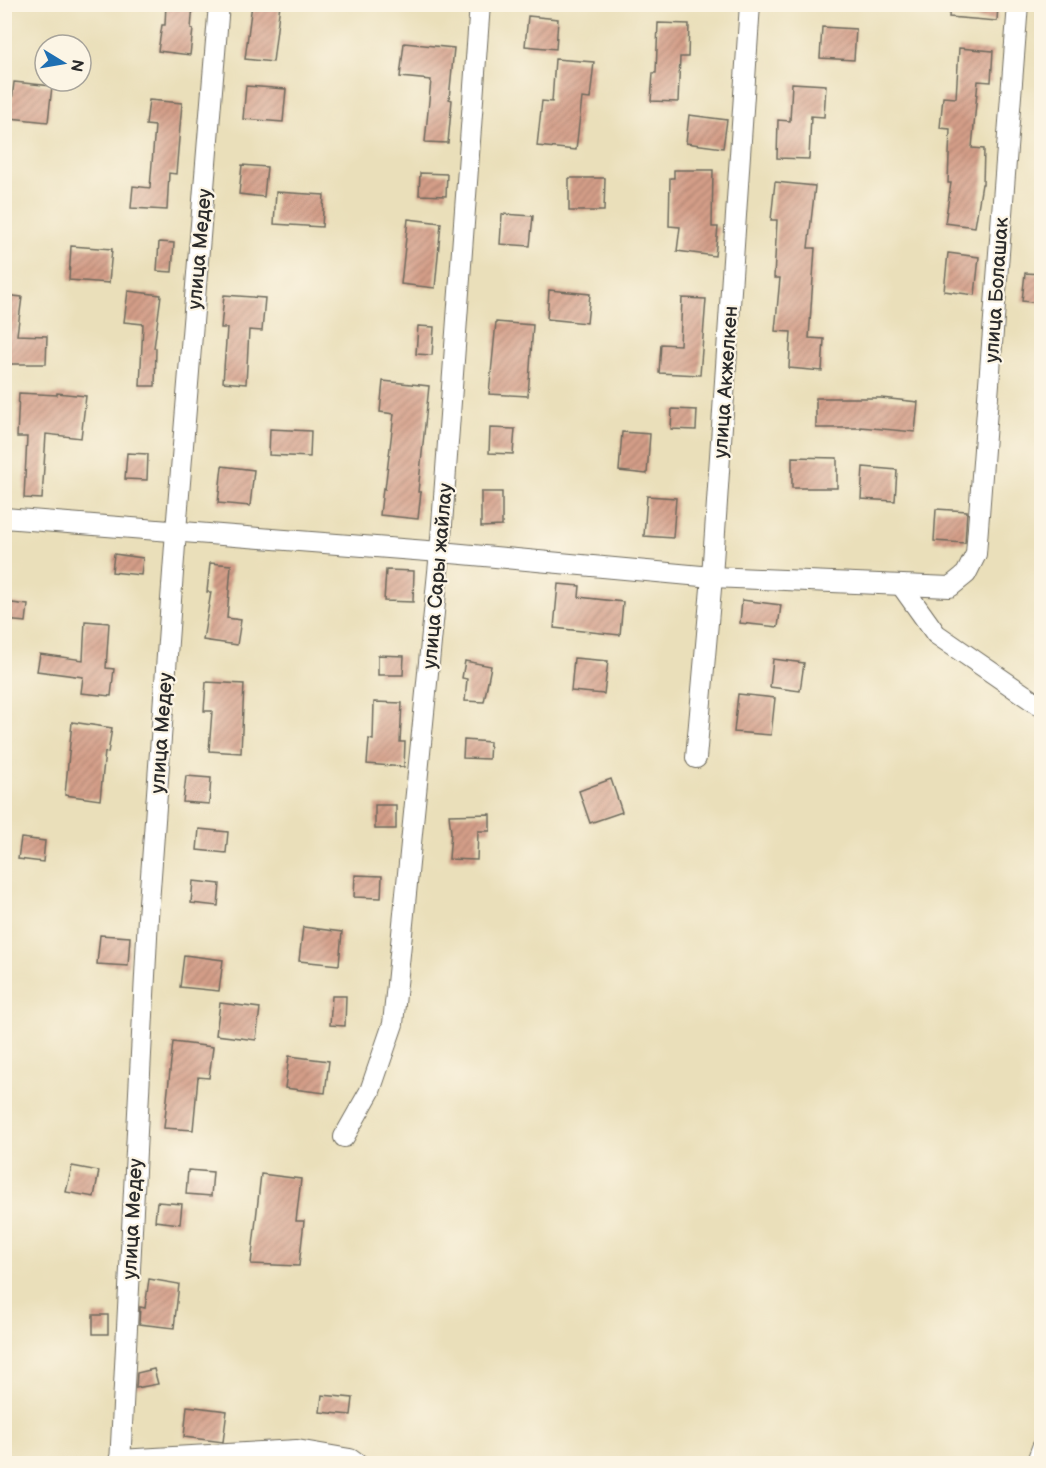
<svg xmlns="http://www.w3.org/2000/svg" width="1046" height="1468" font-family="'Balsamiq Sans',sans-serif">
	<defs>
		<pattern id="building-hatch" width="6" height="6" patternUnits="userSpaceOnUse" patternTransform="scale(1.5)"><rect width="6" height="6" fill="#d49e88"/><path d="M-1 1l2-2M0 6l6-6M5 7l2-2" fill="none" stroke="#ac816f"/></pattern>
	</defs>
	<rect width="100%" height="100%" fill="#fcf5e5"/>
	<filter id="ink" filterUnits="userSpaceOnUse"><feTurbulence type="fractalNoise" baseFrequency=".0167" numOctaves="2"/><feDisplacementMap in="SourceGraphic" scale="12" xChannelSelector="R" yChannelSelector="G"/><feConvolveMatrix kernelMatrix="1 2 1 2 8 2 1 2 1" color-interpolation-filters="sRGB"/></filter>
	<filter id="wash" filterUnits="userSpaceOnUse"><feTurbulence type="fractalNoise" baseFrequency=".008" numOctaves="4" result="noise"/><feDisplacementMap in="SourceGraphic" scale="24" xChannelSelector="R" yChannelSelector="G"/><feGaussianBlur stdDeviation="1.35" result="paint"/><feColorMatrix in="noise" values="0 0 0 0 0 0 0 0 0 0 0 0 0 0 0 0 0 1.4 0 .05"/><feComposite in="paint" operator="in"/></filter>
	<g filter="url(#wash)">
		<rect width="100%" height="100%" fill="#eadfba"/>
		<g id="blocks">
			<g fill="url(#building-hatch)">
				<path d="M166 4H193L191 29H193L190 55 158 51 162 25H165Z"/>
				<path d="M252 4H280L273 62 245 59Z"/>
				<path d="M950 4H998L997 21 949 17Z"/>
				<path d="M528 16 558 19 556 49 525 46Z"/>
				<path d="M658 23 689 24 688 57H680L678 102 651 101 653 73H656Z"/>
				<path d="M822 27 856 29 854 60 820 58Z"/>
				<path d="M404 43 454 48 449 99 452 100 448 143 425 142 431 80 400 77Z"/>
				<path d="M959 48 993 51 991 82 978 81 972 148 984 149 983 184H982L975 227 945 223 951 183H948L950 129 940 128 943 97 956 98Z"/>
				<path d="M555 59 594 62 590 99 582 98 576 150 537 146 542 101 552 102Z"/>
				<path d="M14 82 52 86 48 122 10 118Z"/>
				<path d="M792 83 826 85 824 117 811 116 809 159 777 158 778 120 790 121Z"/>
				<path d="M246 86 286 89 283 122 243 119Z"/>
				<path d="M149 100 182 103 176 174 169 173 167 210 131 208 133 186 150 188 155 126 146 125Z"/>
				<path d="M689 115 727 120 723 148 686 143Z"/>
				<path d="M242 165 267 167 264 197 239 194Z"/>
				<path d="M674 170H713L712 227H718L715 256 677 251 680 227 669 226 670 178H674Z"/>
				<path d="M420 173 447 174 446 196 419 195Z"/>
				<path d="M569 178H605L604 211H569Z"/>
				<path d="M775 182 815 186 808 248H815L809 338 824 339 822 371 789 368 791 332 775 331 780 278H774L777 220H771Z"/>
				<path d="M276 192 324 195 322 227 274 224Z"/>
				<path d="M502 214 533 216 530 246 500 244Z"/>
				<path d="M408 219 441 223 435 288 401 284Z"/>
				<path d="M159 242 174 243 172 272 157 271Z"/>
				<path d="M71 246 112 249 109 283 69 280Z"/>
				<path d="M948 253 979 257 975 295 944 291Z"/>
				<path d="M1025 273 1041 274V303L1022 301Z"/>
				<path d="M549 290 590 294 587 323 547 319Z"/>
				<path d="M128 291 161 295 154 348H156L155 386H140L143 324 124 322Z"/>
				<path d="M4 295 22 297 17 335 47 336 46 364H4Z"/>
				<path d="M224 295 265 298 262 331 249 330 246 384 223 382 227 328H221Z"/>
				<path d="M682 298 706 299 700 375 659 373 661 344 680 345Z"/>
				<path d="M496 322 533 325 528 396 489 394Z"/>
				<path d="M418 326 434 327 432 355 416 354Z"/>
				<path d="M383 381 429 386 418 492H421L418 519 380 515 383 488 385 489 394 414 380 412Z"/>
				<path d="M19 393 57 395V393L86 396 81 438 46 434 42 499 24 498 27 437H17Z"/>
				<path d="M816 398H881L918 402 915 432 861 427V428H816Z"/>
				<path d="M672 409 697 410 696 430 671 429Z"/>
				<path d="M490 428 515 429 513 454 489 453Z"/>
				<path d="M270 429 311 431 310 457 269 455Z"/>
				<path d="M622 432 650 434 647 474 619 471Z"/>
				<path d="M127 453 148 454 147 480 125 479Z"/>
				<path d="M792 457 837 458V488H792Z"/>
				<path d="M222 466 254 470 250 506 218 503Z"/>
				<path d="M863 467 897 470 895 501 861 499Z"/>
				<path d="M481 492H502V526L481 527Z"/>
				<path d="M647 496 676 498 673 538 644 536Z"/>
				<path d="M936 509 967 511 965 543 934 541Z"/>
				<path d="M114 554 143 558 141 575 112 572Z"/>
				<path d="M210 563 231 565 227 618 241 620 237 645 203 640 211 592H207Z"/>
				<path d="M386 570 414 571 413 602 384 601Z"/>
				<path d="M558 584 580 586 579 597 623 602 620 635 554 628Z"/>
				<path d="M742 600 781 605 778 627 740 623Z"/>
				<path d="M4 602 28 605 26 622 4 620Z"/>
				<path d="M85 621 109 623 106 668 114 669 111 696 81 693 83 677 37 671 40 654 83 660Z"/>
				<path d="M378 655 404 656 403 675H378Z"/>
				<path d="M574 658 608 661 604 694 571 691Z"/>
				<path d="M773 659 804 663 800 691 770 687Z"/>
				<path d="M465 661 491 666 484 702 465 701 467 679 462 678Z"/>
				<path d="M206 682 244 684 241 753 209 751 212 711H204Z"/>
				<path d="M738 694 775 698 771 735 734 732Z"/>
				<path d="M374 702 402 703 400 742H405L404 767 367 764 369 739 373 740Z"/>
				<path d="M72 722 112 728 108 753 105 752 100 800 65 795Z"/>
				<path d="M464 740 490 742 489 759 463 758Z"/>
				<path d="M186 776 211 778 209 804 183 802Z"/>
				<path d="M611 779 622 812 590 823 579 791Z"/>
				<rect x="375" y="805" width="21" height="24"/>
				<path d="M490 814V831H478L477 860 449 859 451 832 449 815Z"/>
				<path d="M199 829 228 832 226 853 197 850Z"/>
				<path d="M21 838 45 841 43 862 18 859Z"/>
				<path d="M355 875 382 876 381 898 354 897Z"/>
				<path d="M193 881 220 884 218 906 191 903Z"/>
				<path d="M303 927 342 932 339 965 299 961Z"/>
				<path d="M100 935 130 937 128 966 97 964Z"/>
				<path d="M184 955 223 960 219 991 180 987Z"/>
				<path d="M332 996H346L345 1026 330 1025Z"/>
				<path d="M220 1003 260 1008 256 1040 216 1035Z"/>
				<path d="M173 1042 213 1047 209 1078 198 1077 193 1130 164 1128Z"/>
				<path d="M289 1056 329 1061 325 1093 285 1088Z"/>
				<path d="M72 1166 99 1171 94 1197 66 1192Z"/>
				<path d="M188 1170 213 1172 211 1196 186 1194Z"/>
				<path d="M261 1174 301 1179 296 1221H304L299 1266 251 1264Z"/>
				<path d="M157 1202 182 1204 180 1224 155 1221Z"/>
				<path d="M149 1279 179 1284 174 1328 139 1324 140 1307 145 1308Z"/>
				<rect x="93" y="1315" width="15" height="19"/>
				<path d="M154 1369 158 1384 136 1388 137 1373Z"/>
				<path d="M322 1395 353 1398 351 1415 320 1412Z"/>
				<path d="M187 1406 227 1411 223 1442 184 1437Z"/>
			</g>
		</g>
	</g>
	<g filter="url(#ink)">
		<use href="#blocks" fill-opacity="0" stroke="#6e6a5d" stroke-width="1.5"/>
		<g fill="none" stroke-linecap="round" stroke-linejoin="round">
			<g stroke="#6e6a5d" stroke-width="22">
				<g id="minor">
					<path d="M4 518 440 552 712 577 950 587 966 574 976 554 1018 4"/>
					<path d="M901 585 936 634 1042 707"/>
					<path d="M696 758 712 577 750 4"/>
					<path d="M344 1137 370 1091 393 1024 440 552 480 4"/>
					<path d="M119 1460 297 1450 350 1459 357 1464"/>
					<path d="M120 1464 148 917 176 531 219 4"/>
					<path d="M1036 1464 1042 1448"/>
				</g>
			</g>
			<use href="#minor" stroke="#fff" stroke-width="20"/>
		</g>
	</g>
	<g text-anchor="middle" stroke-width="4.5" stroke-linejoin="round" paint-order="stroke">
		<g font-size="20" fill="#2b2b2b" stroke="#fcf5e5">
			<text transform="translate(199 249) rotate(-85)" y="7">улица Медеу</text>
			<text transform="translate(996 290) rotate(-86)" y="7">улица Болашак</text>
			<text transform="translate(725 382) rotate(-86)" y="7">улица Акжелкен</text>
			<text transform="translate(437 576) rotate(-85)" y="7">улица Сары жайлау</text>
			<text transform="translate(161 733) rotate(-86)" y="7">улица Медеу</text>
			<text transform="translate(132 1219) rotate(-87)" y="7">улица Медеу</text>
		</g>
	</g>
	<rect width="1046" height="1468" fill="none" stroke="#fcf5e5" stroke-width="24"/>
	<g transform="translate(63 63) rotate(101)"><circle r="28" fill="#fcf5e5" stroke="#a8a49b" stroke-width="1.5"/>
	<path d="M0-4.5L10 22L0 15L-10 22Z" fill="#1f6fb2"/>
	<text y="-9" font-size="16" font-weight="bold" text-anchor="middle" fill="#2b2b2b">N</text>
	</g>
</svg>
